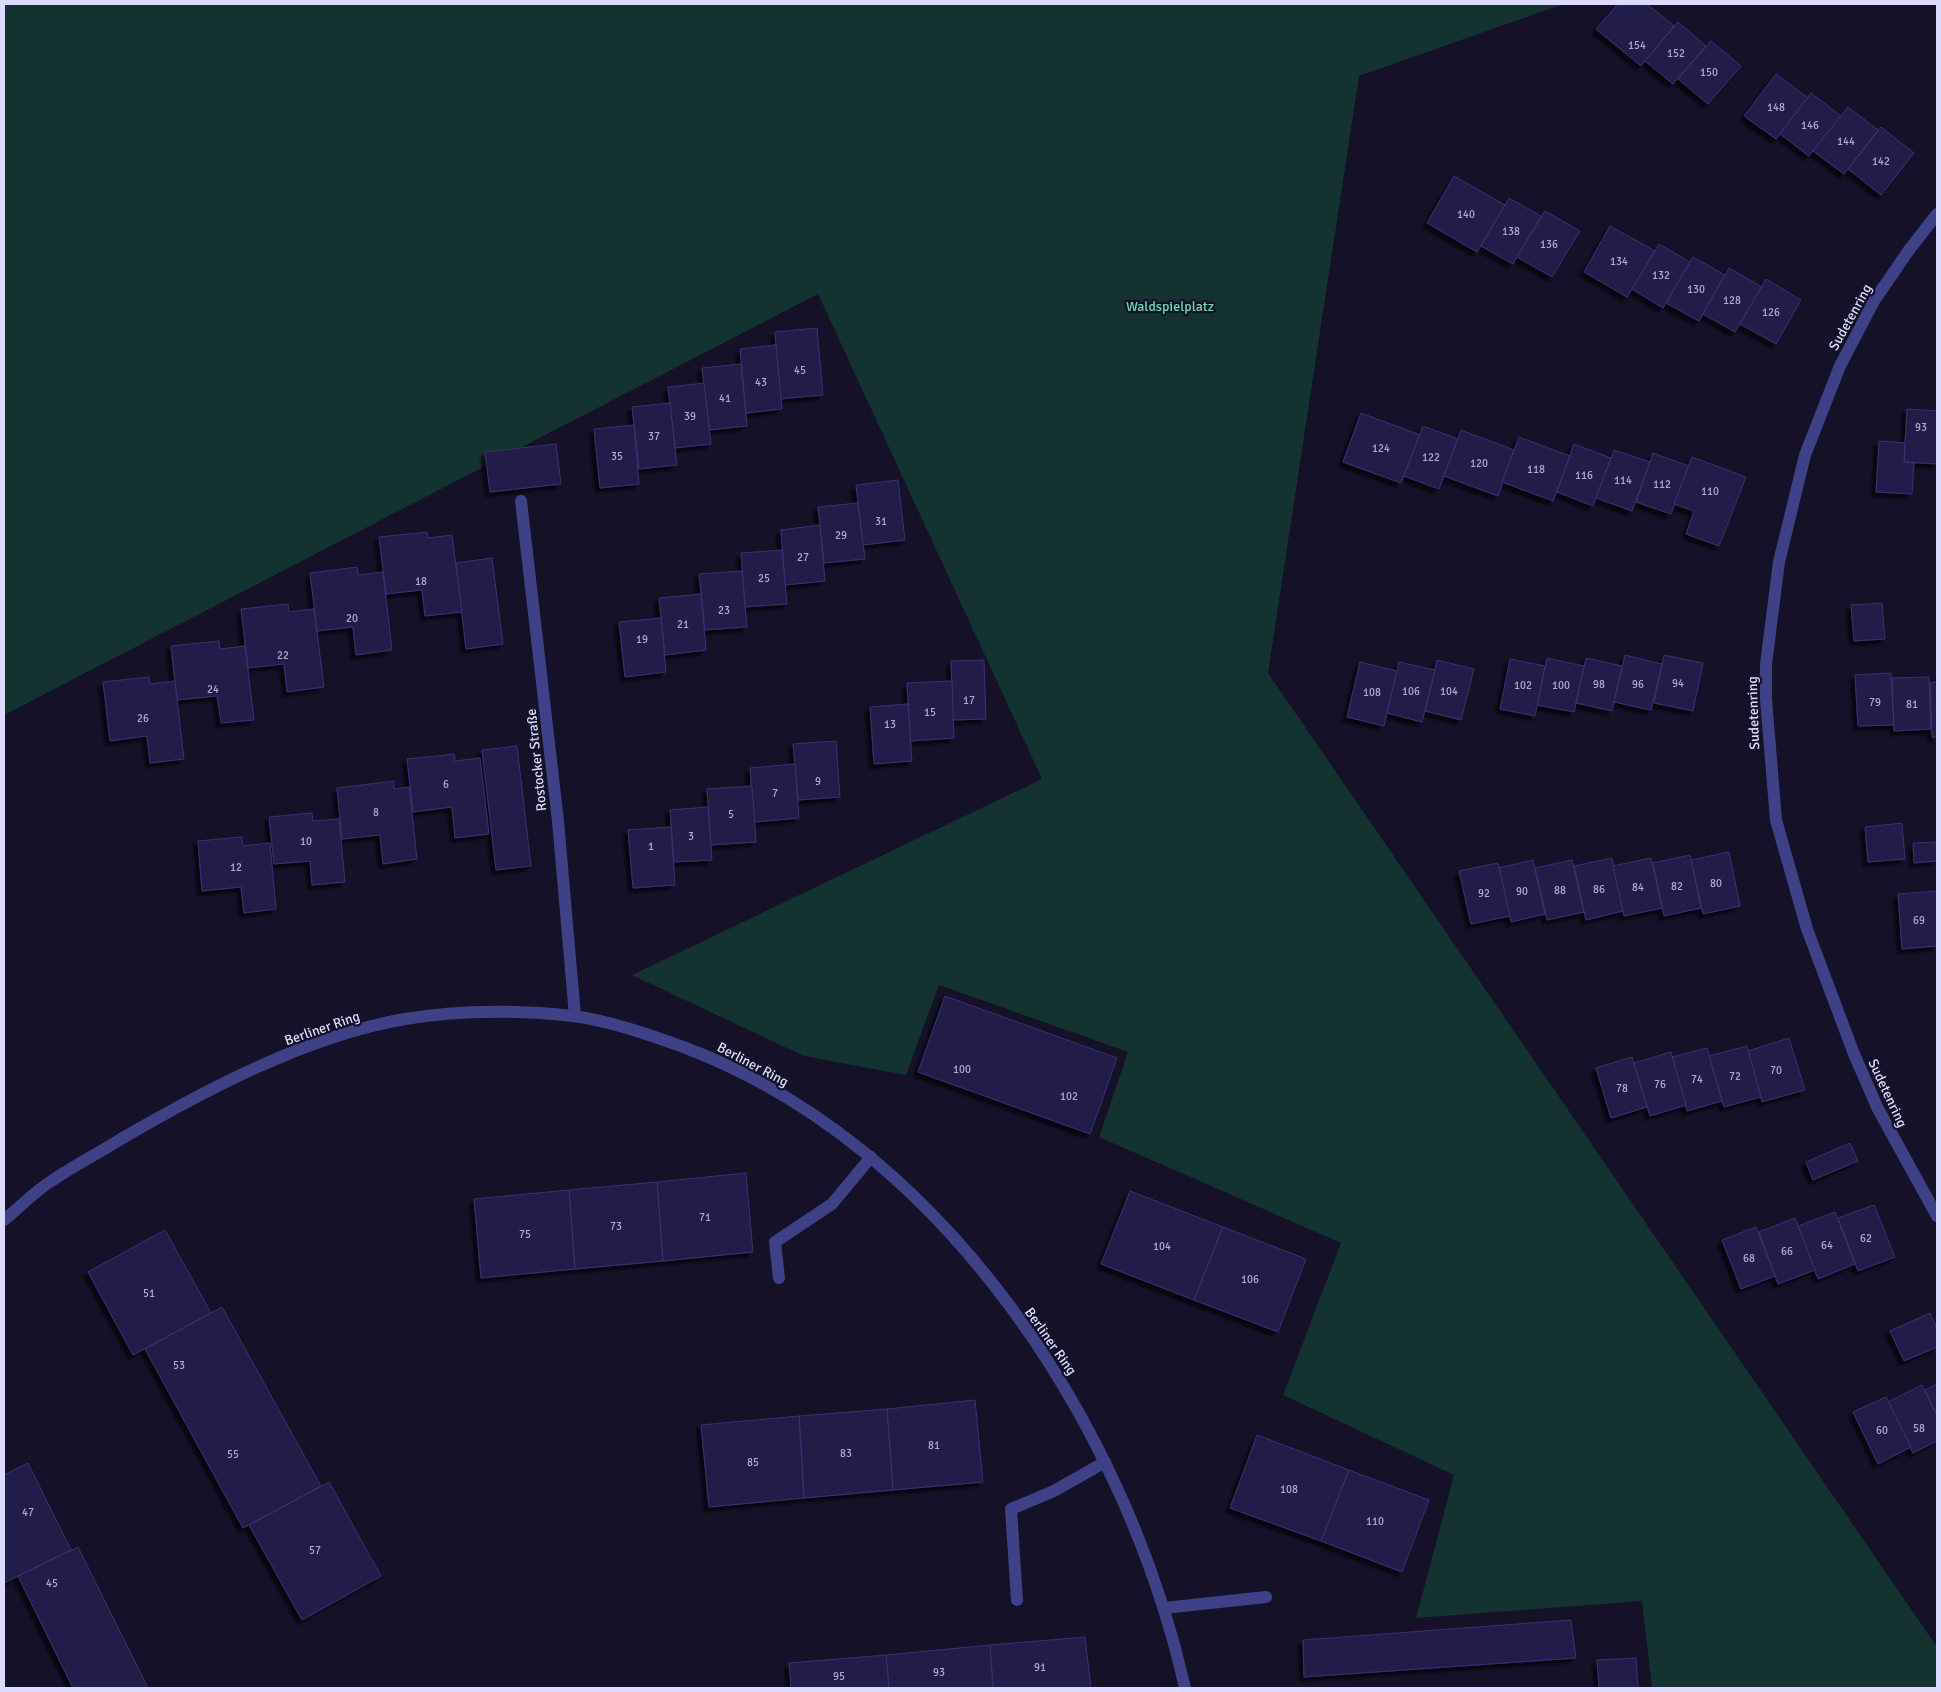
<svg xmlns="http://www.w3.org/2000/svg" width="1941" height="1692" font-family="Signika,sans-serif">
	<defs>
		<filter id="shadow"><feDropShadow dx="-4.5" dy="4.5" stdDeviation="1" flood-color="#0009"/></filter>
	</defs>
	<rect width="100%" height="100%" fill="#141128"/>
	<path fill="#14322f" d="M4 4H1564L1359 76 1268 673 1937 1647V1688H1652L1642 1601 1416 1618 1454 1475 1283 1395 1341 1243 1099 1137 1128 1052 939 985 906 1075 804 1056 632 975 1042 779 818 294 4 715Z"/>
	<g fill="#241e49" stroke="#393174" filter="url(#shadow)">
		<path d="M1618 4H1647L1674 26 1641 66 1596 29Z"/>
		<path d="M1678 22 1706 46 1673 84 1645 61Z"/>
		<path d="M1711 41 1741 66 1708 104 1678 79Z"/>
		<path d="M1776 74 1808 98 1776 139 1744 116Z"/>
		<path d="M1811 93 1841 116 1809 156 1780 134Z"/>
		<path d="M1848 107 1878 130 1844 174 1813 151Z"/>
		<path d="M1881 127 1914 153 1881 195 1848 169Z"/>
		<path d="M1454 176 1505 205 1477 252 1427 223Z"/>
		<path d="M1509 198 1541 216 1513 264 1481 246Z"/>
		<path d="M1545 211 1580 231 1552 277 1517 257Z"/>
		<path d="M1610 226 1655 251 1627 297 1584 272Z"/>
		<path d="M1659 244 1690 262 1663 308 1632 289Z"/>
		<path d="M1693 257 1725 275 1699 321 1666 303Z"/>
		<path d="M1729 268 1762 287 1735 332 1703 314Z"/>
		<path d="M1766 279 1801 300 1776 344 1740 324Z"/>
		<path d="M817 328 823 395 780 399 775 332Z"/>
		<path d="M776 345 782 409 746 413 740 349Z"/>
		<path d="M741 364 747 426 709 430 702 368Z"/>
		<path d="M704 383 711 444 675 448 668 387Z"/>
		<path d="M670 403 677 465 639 469 632 407Z"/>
		<path d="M1907 409 1937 411V464L1904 462Z"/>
		<path d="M1361 413 1420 435 1401 483 1343 462Z"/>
		<path d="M634 425 639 484 600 488 594 429Z"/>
		<path d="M1423 426 1458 439 1439 489 1404 476Z"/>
		<path d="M1461 430 1514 450 1498 496 1444 476Z"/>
		<path d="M1519 437 1570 456 1553 501 1502 482Z"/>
		<path d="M1879 441 1905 443 1904 462 1914 463 1912 494 1876 492Z"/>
		<path d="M556 444 561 484 490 492 485 452Z"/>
		<path d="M1574 444 1611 458 1593 506 1557 492Z"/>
		<path d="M1614 450 1650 462 1632 511 1596 498Z"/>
		<path d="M1653 453 1689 466 1671 514 1636 502Z"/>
		<path d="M1692 457 1746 477 1719 546 1686 534 1694 511 1674 504Z"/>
		<path d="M898 480 905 540 863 545 856 485Z"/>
		<path d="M858 503 865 559 824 563 818 507Z"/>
		<path d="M820 525 825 581 785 585 781 530Z"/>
		<path d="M427 532 428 538 452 535 462 612 425 616 422 590 386 594 379 537Z"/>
		<path d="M782 550 787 604 745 607 741 553Z"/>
		<path d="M492 558 503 644 466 649 456 563Z"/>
		<path d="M357 567 358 575 383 572 392 650 356 655 353 627 317 631 310 573Z"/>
		<path d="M742 571 747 627 705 630 699 574Z"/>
		<path d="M701 594 706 650 665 655 659 598Z"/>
		<path d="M1882 603 1885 639 1854 641 1851 605Z"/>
		<path d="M288 604 289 612 314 609 324 687 287 692 284 664 248 668 241 609Z"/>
		<path d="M661 618 666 672 625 677 619 622Z"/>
		<path d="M219 641 220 649 245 646 254 720 221 723 217 696 177 700 171 646Z"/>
		<path d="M1625 655 1662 664 1651 710 1614 702Z"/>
		<path d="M1664 655 1703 663 1693 711 1654 703Z"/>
		<path d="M1547 658 1584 666 1574 712 1537 705Z"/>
		<path d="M1586 658 1622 666 1612 711 1576 703Z"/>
		<path d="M1510 659 1545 666 1535 716 1500 709Z"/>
		<path d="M984 660 986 719 953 720 951 661Z"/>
		<path d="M1437 660 1474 669 1461 720 1425 711Z"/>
		<path d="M1360 662 1397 671 1384 726 1347 717Z"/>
		<path d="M1399 662 1435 670 1422 722 1387 713Z"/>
		<path d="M1891 673 1894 725 1858 726 1855 675Z"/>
		<path d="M149 677 150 684 175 681 184 759 150 763 147 736 110 741 103 682Z"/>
		<path d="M1929 677 1931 729 1894 731 1892 678Z"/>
		<path d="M952 681 954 738 910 741 907 683Z"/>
		<path d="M1937 682V737H1932L1930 683Z"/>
		<path d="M908 704 912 761 874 764 870 707Z"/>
		<path d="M836 741 840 797 798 800 793 744Z"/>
		<path d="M517 746 531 866 496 870 482 750Z"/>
		<path d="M454 754 455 761 480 758 489 834 455 838 452 807 413 812 407 759Z"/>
		<path d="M795 764 799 818 754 822 750 768Z"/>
		<path d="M394 781V789L409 787 417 859 383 864 380 835 342 839 337 788Z"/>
		<path d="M752 786 756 842 711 845 707 789Z"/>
		<path d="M708 807 712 860 674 862 670 810Z"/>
		<path d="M312 813 313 821 339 819 345 882 312 885 310 861 274 864 269 817Z"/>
		<path d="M1902 823 1905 859 1868 862 1865 827Z"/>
		<path d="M671 827 675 885 633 888 628 830Z"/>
		<path d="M242 837 243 846 270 843 276 909 244 913 241 887 202 891 198 841Z"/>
		<path d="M1936 842 1937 861 1914 863 1913 843Z"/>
		<path d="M1729 852 1740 906 1703 914 1691 860Z"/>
		<path d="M1690 855 1701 908 1664 916 1653 863Z"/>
		<path d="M1612 858 1623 911 1586 920 1574 866Z"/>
		<path d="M1651 858 1662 908 1624 916 1613 866Z"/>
		<path d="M1533 860 1545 914 1511 922 1499 868Z"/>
		<path d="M1572 860 1584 912 1547 920 1535 868Z"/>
		<path d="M1498 863 1510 916 1471 924 1459 871Z"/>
		<path d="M1937 891V946L1902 949 1898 894Z"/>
		<path d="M945 996 1117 1058 1090 1134 918 1072Z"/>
		<path d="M1789 1038 1805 1090 1762 1102 1748 1051Z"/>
		<path d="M1747 1046 1761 1097 1724 1107 1709 1056Z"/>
		<path d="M1707 1048 1722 1101 1687 1111 1672 1057Z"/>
		<path d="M1671 1052 1686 1105 1650 1116 1634 1063Z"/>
		<path d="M1632 1057 1647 1107 1611 1118 1596 1068Z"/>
		<path d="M1850 1143 1858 1161 1813 1180 1806 1162Z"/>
		<path d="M746 1173 753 1252 663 1261 657 1182Z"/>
		<path d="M657 1182 663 1261 575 1269 569 1190Z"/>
		<path d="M569 1190 575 1269 481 1278 474 1199Z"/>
		<path d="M1130 1191 1223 1227 1194 1300 1101 1264Z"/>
		<path d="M1874 1205 1895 1257 1858 1271 1838 1218Z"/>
		<path d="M1835 1212 1855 1264 1818 1279 1798 1226Z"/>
		<path d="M1795 1218 1815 1270 1778 1284 1759 1232Z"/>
		<path d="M1223 1227 1306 1259 1278 1332 1194 1300Z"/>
		<path d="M1756 1227 1775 1276 1741 1289 1722 1240Z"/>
		<path d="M165 1230 211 1313 133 1355 88 1272Z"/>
		<path d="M222 1307 321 1486 243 1528 145 1349Z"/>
		<path d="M1930 1313 1937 1329V1347L1904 1361 1890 1331Z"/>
		<path d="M1937 1384V1416L1925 1390Z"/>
		<path d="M1922 1385 1937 1416V1441L1913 1453 1888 1402Z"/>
		<path d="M1886 1397 1911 1447 1878 1464 1853 1412Z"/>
		<path d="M975 1400 983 1482 893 1490 887 1409Z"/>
		<path d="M887 1409 893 1490 804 1498 799 1416Z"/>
		<path d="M799 1416 804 1498 709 1507 701 1425Z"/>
		<path d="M1257 1435 1349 1470 1321 1541 1230 1508Z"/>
		<path d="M28 1463 71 1550 4 1583V1475Z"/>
		<path d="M1349 1470 1429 1500 1402 1572 1321 1541Z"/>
		<path d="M329 1482 381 1576 302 1620 249 1525Z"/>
		<path d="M78 1547 148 1688H73L18 1576Z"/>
		<path d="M1571 1620 1576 1658 1304 1677 1303 1640Z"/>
		<path d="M1085 1637 1091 1688H993L990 1645Z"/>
		<path d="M990 1645 993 1688H889L886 1655Z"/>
		<path d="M886 1655 889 1688H791L789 1663Z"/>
		<path d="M1636 1658 1638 1688H1599L1597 1660Z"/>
	</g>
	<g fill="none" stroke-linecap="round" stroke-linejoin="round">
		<g stroke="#3e4185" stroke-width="12">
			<path d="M1937 214 1909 250 1874 301 1840 366 1805 455 1779 562 1766 664V699L1776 820 1807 929 1854 1054 1878 1109 1937 1216"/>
			<path d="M521 501 558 821 575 1016"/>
			<path d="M4 1220C20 1207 35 1191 53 1180 75 1165 99 1153 121 1139 205 1090 309 1035 405 1019 459 1010 518 1010 572 1016 608 1020 653 1036 686 1048 945 1147 1126 1426 1185 1688"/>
			<path d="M779 1278 775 1242 832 1204 871 1157"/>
			<path d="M1017 1600 1011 1509 1054 1491 1105 1462"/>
			<path d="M1164 1608 1266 1597"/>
		</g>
	</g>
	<g text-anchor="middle" stroke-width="4.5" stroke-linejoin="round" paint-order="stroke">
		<g font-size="11" fill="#aeabd1">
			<text x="1637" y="49">154</text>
			<text x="1676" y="57">152</text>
			<text x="1709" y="76">150</text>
			<text x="1776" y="111">148</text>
			<text x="1810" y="129">146</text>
			<text x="1846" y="145">144</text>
			<text x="1881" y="165">142</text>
			<text x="1466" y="218">140</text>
			<text x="1511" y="235">138</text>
			<text x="1549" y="248">136</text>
			<text x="1619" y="265">134</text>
			<text x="1661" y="279">132</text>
			<text x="1696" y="293">130</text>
			<text x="1732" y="304">128</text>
			<text x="1771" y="316">126</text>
			<text x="800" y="374">45</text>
			<text x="761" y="386">43</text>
			<text x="725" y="402">41</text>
			<text x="690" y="420">39</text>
			<text x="1921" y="431">93</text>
			<text x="654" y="440">37</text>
			<text x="1381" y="452">124</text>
			<text x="617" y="460">35</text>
			<text x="1431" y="461">122</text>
			<text x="1479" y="467">120</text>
			<text x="1536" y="473">118</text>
			<text x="1584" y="479">116</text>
			<text x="1623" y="484">114</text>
			<text x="1662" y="488">112</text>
			<text x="1710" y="495">110</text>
			<text x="881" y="525">31</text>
			<text x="841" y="539">29</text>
			<text x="803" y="561">27</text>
			<text x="764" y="582">25</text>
			<text x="421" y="585">18</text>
			<text x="724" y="614">23</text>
			<text x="352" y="622">20</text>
			<text x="683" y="628">21</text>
			<text x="642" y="643">19</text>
			<text x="283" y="659">22</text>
			<text x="1678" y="687">94</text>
			<text x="1599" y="688">98</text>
			<text x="1638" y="688">96</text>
			<text x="1523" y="689">102</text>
			<text x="1561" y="689">100</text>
			<text x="213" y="693">24</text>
			<text x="1411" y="695">106</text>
			<text x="1449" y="695">104</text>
			<text x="1372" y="696">108</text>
			<text x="969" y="704">17</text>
			<text x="1875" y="706">79</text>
			<text x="1912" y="708">81</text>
			<text x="930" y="716">15</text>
			<text x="143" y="722">26</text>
			<text x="890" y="728">13</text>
			<text x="818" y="785">9</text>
			<text x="446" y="788">6</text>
			<text x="775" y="797">7</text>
			<text x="376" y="816">8</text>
			<text x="731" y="818">5</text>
			<text x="691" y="840">3</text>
			<text x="306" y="845">10</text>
			<text x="651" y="850">1</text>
			<text x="236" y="871">12</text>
			<text x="1716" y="887">80</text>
			<text x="1677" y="890">82</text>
			<text x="1638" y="891">84</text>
			<text x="1599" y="893">86</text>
			<text x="1560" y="894">88</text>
			<text x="1522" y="895">90</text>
			<text x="1484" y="897">92</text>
			<text x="1919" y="924">69</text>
			<text x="962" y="1073">100</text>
			<text x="1776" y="1074">70</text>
			<text x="1735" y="1080">72</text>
			<text x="1697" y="1083">74</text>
			<text x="1660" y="1088">76</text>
			<text x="1622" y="1092">78</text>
			<text x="1069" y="1100">102</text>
			<text x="705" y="1221">71</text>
			<text x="616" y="1230">73</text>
			<text x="525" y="1238">75</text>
			<text x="1866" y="1242">62</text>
			<text x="1827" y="1249">64</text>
			<text x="1162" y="1250">104</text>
			<text x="1787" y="1255">66</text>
			<text x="1749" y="1262">68</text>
			<text x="1250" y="1283">106</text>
			<text x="149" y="1297">51</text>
			<text x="179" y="1369">53</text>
			<text x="1919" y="1432">58</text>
			<text x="1882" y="1434">60</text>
			<text x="934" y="1449">81</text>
			<text x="846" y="1457">83</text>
			<text x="233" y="1458">55</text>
			<text x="753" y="1466">85</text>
			<text x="1289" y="1493">108</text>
			<text x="28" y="1516">47</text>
			<text x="1375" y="1525">110</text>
			<text x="315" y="1554">57</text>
			<text x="52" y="1587">45</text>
			<text x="1040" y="1671">91</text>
			<text x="939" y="1676">93</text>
			<text x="839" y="1680">95</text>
		</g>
		<g font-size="14" fill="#67dcb7" stroke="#141128">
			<text x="1170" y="311">Waldspielplatz</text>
		</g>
		<g font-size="14" fill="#dcdafe" stroke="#141128">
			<text transform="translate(1850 317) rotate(-61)" y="5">Sudetenring</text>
			<text transform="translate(1753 713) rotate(-92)" y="5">Sudetenring</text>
			<text transform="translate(536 760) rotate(-96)" y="5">Rostocker Straße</text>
			<text transform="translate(322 1028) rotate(-19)" y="5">Berliner Ring</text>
			<text transform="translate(753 1064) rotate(28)" y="5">Berliner Ring</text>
			<text transform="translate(1888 1093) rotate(65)" y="5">Sudetenring</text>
			<text transform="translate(1051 1341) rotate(55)" y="5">Berliner Ring</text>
		</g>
	</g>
	<rect width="1941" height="1692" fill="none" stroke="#dcdafe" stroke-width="10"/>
</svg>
